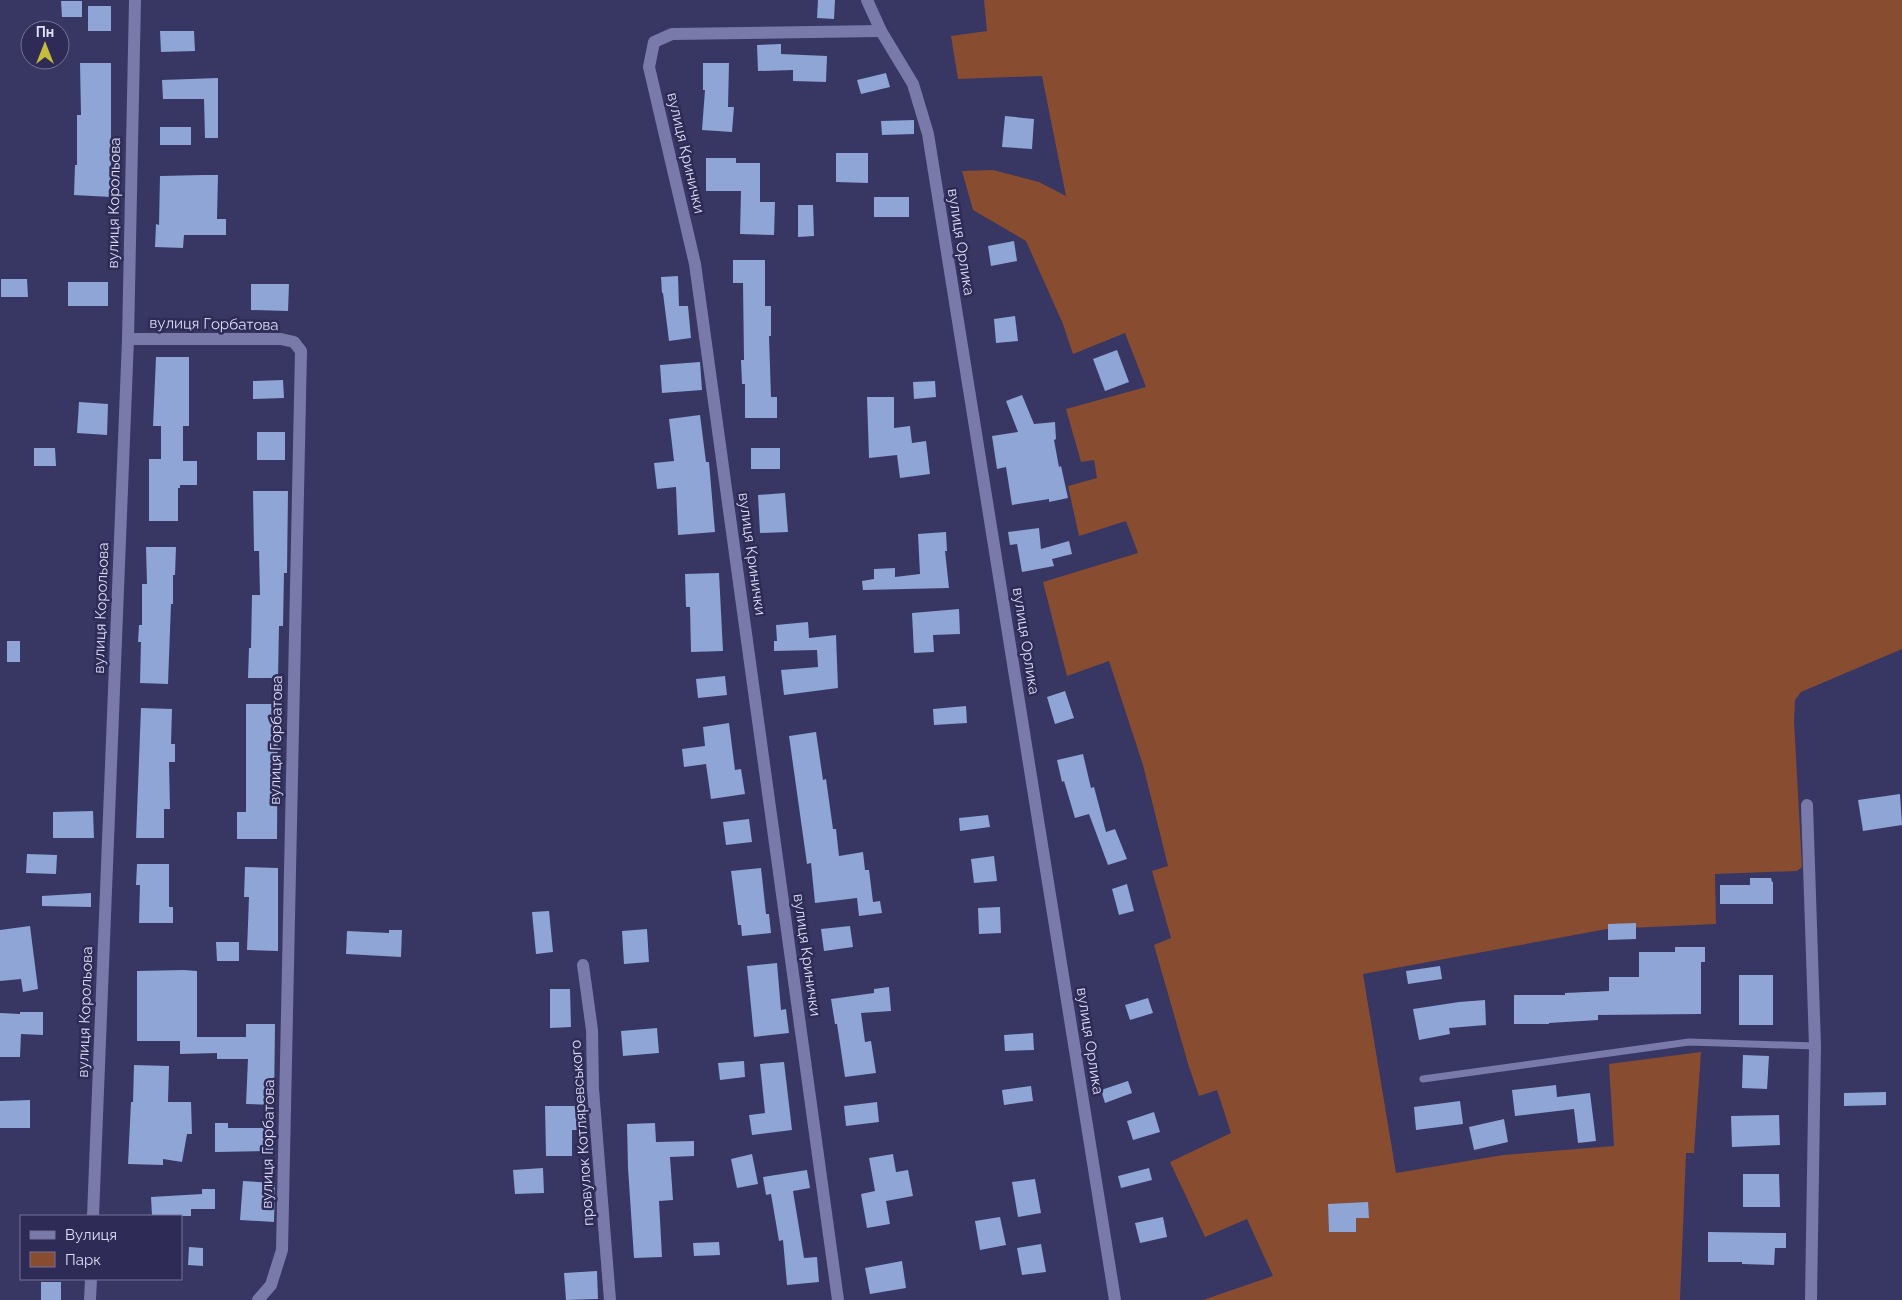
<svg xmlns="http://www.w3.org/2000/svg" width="1902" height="1300" font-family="Raleway,sans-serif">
	<rect width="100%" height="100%" fill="#383662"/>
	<path fill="#884c31" d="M984 0H1902V649L1801 692 1795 700 1794 721 1802 867 1797 871 1715 874 1716 924 1607 929 1363 974 1396 1173 1503 1155 1614 1146 1609 1064 1701 1052 1694 1153H1686L1680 1300H1203L1273 1276 1247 1219 1205 1237 1170 1162 1231 1133 1217 1090 1199 1096 1189 1067 1154 945 1171 938 1152 871 1168 866 1143 765 1109 661 1067 676 1043 582 1138 553 1126 521 1079 536 1068 486 1097 478 1094 460 1081 462 1066 409 1146 387 1125 333 1073 354 1063 324 1026 241 973 210 962 171 993 170 1039 182 1066 196 1042 76 958 79 951 36 987 31Z"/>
	<g fill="#8ea5d5">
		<path d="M818 0H835L834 19 817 18Z"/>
		<path d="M61 1H82V17H62Z"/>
		<rect x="88" y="6" width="23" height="25"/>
		<path d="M160 31H194L195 51 161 52Z"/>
		<path d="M781 44V54L827 56 826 82 793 81V70L758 71 757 45Z"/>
		<path d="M80 63H111V166H113L111 197 74 195 75 165H77V115H81Z"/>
		<path d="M703 63H729L728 107H734L732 132 702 130 705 90H703Z"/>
		<path d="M886 73 890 87 861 94 857 80Z"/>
		<path d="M218 78V138H205L204 99H163L162 80Z"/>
		<path d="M1005 116 1034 119 1032 149 1002 147Z"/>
		<path d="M914 120V134L882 135 881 121Z"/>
		<rect x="160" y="127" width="31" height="18"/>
		<path d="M836 153H868V183L836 182Z"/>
		<path d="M706 158H736V163H760V202H775L774 235 740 234 741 191H706Z"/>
		<path d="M203 175H218L217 219H226V235H184L183 248 155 247 156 224 159 225 160 176Z"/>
		<rect x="874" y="197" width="35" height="20"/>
		<path d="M798 205H813L814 236 798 237Z"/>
		<path d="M1014 241 1017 261 991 266 988 246Z"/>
		<path d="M733 260H765V306H771V336H769L771 397H777V418H745V384H742L741 360H744L743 283H733Z"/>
		<path d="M678 276 679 306H688L691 338 669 341 663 293H662L661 277Z"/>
		<path d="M1 279H27L28 297H1Z"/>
		<rect x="68" y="282" width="40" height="24"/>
		<path d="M251 284H289L288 311 251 310Z"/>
		<path d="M1015 316 1018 341 996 343 994 319Z"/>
		<path d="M1117 350 1129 382 1105 391 1093 359Z"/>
		<path d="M156 357H189V426H183V461H197V485H180V488H178V521H149V459H161V426H153Z"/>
		<path d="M700 362 702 390 662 393 660 365Z"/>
		<path d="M283 380 284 398 253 399V381Z"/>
		<path d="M935 381 936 397 914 399 913 382Z"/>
		<path d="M1022 395 1034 424 1055 422 1056 439 1054 440 1059 467 1061 466 1068 498 1049 502V499L1012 505 1006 467 997 469 992 436 1018 432 1006 401Z"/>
		<path d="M867 397H894V428L910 426 912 443 926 441 930 474 900 478 897 455 869 458Z"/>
		<path d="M79 402 108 404 107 435 77 433Z"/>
		<path d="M700 415 706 462H709L715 532 678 535 676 487 657 489 654 463 674 461 669 419Z"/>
		<rect x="257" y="432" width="28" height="28"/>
		<path d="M34 448H55L56 466H34Z"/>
		<rect x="751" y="448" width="29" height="21"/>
		<path d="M253 491H288L287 573H284L283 626H279L278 678H248L249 648H251L252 595H260L259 551H254Z"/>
		<path d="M785 493 788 532 760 533 758 495Z"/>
		<path d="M1039 528 1041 549 1069 541 1072 554 1052 559 1054 566 1022 572 1017 544 1010 545 1008 532Z"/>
		<path d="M946 532 947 551H945L949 588 863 590 862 581 874 579V569L895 568V577L920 574 918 534Z"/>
		<path d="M146 547H176L175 575H173V604H171L168 684 140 683 141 642H138L139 625H142V584H147Z"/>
		<path d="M719 573 723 651 691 652 690 607H686L685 574Z"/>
		<path d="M959 609 960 634 933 635 934 652 914 653 912 613Z"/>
		<path d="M808 622 809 638 836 635 838 688 784 695 781 670 818 667 817 650 774 651V641H777L776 625Z"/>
		<rect x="7" y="641" width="13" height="21"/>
		<path d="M725 676 727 695 698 698 696 679Z"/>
		<path d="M1065 691 1074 718 1055 724 1047 697Z"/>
		<path d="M246 704H278L277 839H237V812H246Z"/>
		<path d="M966 706 967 723 934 725 933 709Z"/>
		<path d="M141 708 172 709 171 744H175V762H169L170 809H164V838H136Z"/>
		<path d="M729 723 735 770 741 769 745 794 711 799 706 764 684 767 682 749 705 746 703 727Z"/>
		<path d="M816 732 823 780 826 779 833 829H836L839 856 863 852 865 870H869L873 902 880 901 882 913 859 916 857 898 815 903 811 863 807 864 789 736Z"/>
		<path d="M1083 754 1091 788 1094 787 1106 832 1115 829 1127 859 1108 865 1089 814 1075 818 1064 781 1062 782 1057 760Z"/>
		<path d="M1900 794 1902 825 1863 831 1858 800Z"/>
		<path d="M93 811 94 838H53V812Z"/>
		<path d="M988 815 990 827 960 831 959 818Z"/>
		<path d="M749 819 752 842 726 845 723 822Z"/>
		<path d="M27 854 57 855 56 874 26 873Z"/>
		<path d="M994 856 997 881 974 883 971 859Z"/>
		<path d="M137 864H169V907H173V923H139L140 885H136Z"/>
		<path d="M245 867 278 868V951L247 950 249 897H244Z"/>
		<path d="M761 868 766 914H769L771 933 742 936 741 925H738L731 871Z"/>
		<path d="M1750 878H1771L1772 882H1773V904H1720V885H1750Z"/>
		<path d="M1127 884 1134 911 1119 915 1112 889Z"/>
		<path d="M91 893V907L42 906V896Z"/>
		<path d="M1000 907 1001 933 979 934 978 908Z"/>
		<path d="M549 911 553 952 536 954 532 912Z"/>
		<path d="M1636 923V939L1608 940V924Z"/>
		<path d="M30 926 38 989 23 992 21 979 0 981V930Z"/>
		<path d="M850 926 853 947 824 951 821 929Z"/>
		<path d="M647 929 649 962 624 964 622 931Z"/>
		<path d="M389 930H402L401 957 346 954 347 931 389 933Z"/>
		<path d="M216 942H239V961H217Z"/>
		<path d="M1675 947H1705V962H1701V1014L1598 1015V1020L1549 1023V1024H1514V995H1565V993L1609 991V977H1639V952H1675Z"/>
		<path d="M777 963 781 1010 786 1009 789 1033 754 1037 747 966Z"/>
		<path d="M1440 966 1442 979 1408 984 1406 971Z"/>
		<path d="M184 970 197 971V1037H246V1024H275L274 1105 246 1104 248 1059H217V1053L180 1054V1041H137V971Z"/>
		<rect x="1739" y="975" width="34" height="50"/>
		<path d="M889 987 891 1011 861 1013 865 1042 871 1041 876 1073 845 1077 837 1024H835L831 999 874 993V989Z"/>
		<path d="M550 989H570L571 1027 550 1028Z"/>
		<path d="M1148 998 1153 1013 1130 1020 1125 1005Z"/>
		<path d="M1485 1000 1486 1025 1449 1028 1450 1034 1419 1040 1413 1009 1459 1002Z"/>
		<path d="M20 1012H43V1035L21 1034 20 1057H0V1013L20 1014Z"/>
		<path d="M657 1028 659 1053 623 1056 621 1031Z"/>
		<path d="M1033 1033 1034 1050 1005 1051 1004 1035Z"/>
		<path d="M1743 1055 1769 1056 1767 1089 1742 1088Z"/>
		<path d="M744 1061 745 1077 720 1080 718 1063Z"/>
		<path d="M784 1062 792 1130 752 1135 749 1115 765 1113 760 1064Z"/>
		<path d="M134 1065 169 1066 168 1102H191L192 1134H187L182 1162 163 1159V1165L128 1164 131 1102H133Z"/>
		<path d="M1128 1081 1132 1093 1105 1103 1101 1090Z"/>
		<path d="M1556 1085 1557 1097 1590 1093 1596 1141 1578 1143 1574 1109 1515 1116 1512 1090Z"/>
		<path d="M1031 1086 1033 1101 1004 1105 1002 1090Z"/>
		<path d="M1886 1092V1105L1844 1106V1093Z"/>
		<path d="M30 1100V1128H0V1101Z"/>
		<path d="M1460 1101 1463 1124 1416 1130 1414 1107Z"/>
		<path d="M877 1102 879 1122 846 1126 844 1106Z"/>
		<path d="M545 1106H580V1130H572V1156H546Z"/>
		<path d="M1154 1112 1160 1132 1133 1140 1127 1121Z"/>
		<path d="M1779 1115 1780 1145 1732 1147 1731 1116Z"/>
		<path d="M1504 1119 1508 1142 1474 1150 1469 1127Z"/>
		<path d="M215 1123H228V1128H273V1151L215 1152Z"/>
		<path d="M655 1123 656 1142 694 1141V1156L670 1157 673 1200 659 1201 662 1257 634 1258 628 1168 627 1124Z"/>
		<path d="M752 1154 758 1184 737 1188 731 1159Z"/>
		<path d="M893 1154 896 1172 908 1170 913 1196 886 1201 890 1224 867 1228 861 1194 875 1191 869 1158Z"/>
		<path d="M543 1168 544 1193 515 1194 513 1170Z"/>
		<path d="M1149 1168 1152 1180 1121 1188 1118 1176Z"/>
		<path d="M807 1170 810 1188 793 1191 804 1258 817 1257 819 1282 787 1285 783 1240 779 1241 771 1194 766 1195 763 1177Z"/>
		<path d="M1743 1174H1779L1780 1207H1743Z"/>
		<path d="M1035 1179 1041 1213 1018 1217 1012 1182Z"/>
		<path d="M243 1181 275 1183 274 1222 240 1220Z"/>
		<path d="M202 1189H215V1209H191V1216H152L151 1197 202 1194Z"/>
		<path d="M1368 1202 1369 1218H1356V1232H1329L1328 1204Z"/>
		<path d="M1000 1217 1006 1245 980 1250 975 1221Z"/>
		<path d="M1163 1217 1167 1237 1140 1243 1135 1223Z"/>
		<path d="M1708 1232 1786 1233V1248H1775L1774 1265 1742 1264V1262H1708Z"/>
		<path d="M719 1242 720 1255 694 1256 693 1243Z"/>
		<path d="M1041 1244 1046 1272 1022 1275 1017 1248Z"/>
		<path d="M189 1247 203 1248V1266L188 1265Z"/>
		<path d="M902 1261 906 1288 870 1294 865 1268Z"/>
		<path d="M597 1271 598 1299 566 1300 564 1273Z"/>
		<rect x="41" y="1282" width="20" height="18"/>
	</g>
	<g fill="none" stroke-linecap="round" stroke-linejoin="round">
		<path stroke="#7979aa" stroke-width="7" d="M1423 1079 1689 1042 1815 1046"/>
		<g stroke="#7979aa" stroke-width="12">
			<path d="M867 0 881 31 913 84 928 134 1115 1300"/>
			<path d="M128 339H281L294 342 301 351 282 1250 271 1285 258 1300"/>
			<path d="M1807 805 1815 1046 1811 1300"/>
			<path d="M583 965 592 1030 593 1089 610 1300"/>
			<path d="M93 1216 128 339 135 0"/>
			<path d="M90 1300 91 1279"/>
			<path d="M838 1300 695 264 649 67 654 42 672 34 881 31"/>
		</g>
	</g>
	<g text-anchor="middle" stroke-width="5" stroke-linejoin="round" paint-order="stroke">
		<g font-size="15" fill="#dedffa" stroke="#2e2b56">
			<text transform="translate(686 153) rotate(77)" y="5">вулиця Кринички</text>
			<text transform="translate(114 203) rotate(-89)" y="5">вулиця Корольова</text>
			<text transform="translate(961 242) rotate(81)" y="5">вулиця Орлика</text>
			<text transform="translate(214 324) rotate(1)" y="5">вулиця Горбатова</text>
			<text transform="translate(752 554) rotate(82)" y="5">вулиця Кринички</text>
			<text transform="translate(101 608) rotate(-88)" y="5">вулиця Корольова</text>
			<text transform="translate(1026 641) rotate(81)" y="5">вулиця Орлика</text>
			<text transform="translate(276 740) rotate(-89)" y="5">вулиця Горбатова</text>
			<text transform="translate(807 955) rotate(82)" y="5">вулиця Кринички</text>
			<text transform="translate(85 1012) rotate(-88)" y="5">вулиця Корольова</text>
			<text transform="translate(1090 1041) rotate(81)" y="5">вулиця Орлика</text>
			<text transform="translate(582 1133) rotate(-94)" y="5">провулок Котляревського</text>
			<text transform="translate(268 1144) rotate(-89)" y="5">вулиця Горбатова</text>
		</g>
	</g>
	<rect x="20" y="1215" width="162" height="65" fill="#2e2b56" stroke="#747398"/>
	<rect x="30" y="1231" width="25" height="8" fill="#7979aa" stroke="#747398"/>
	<text x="65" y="1240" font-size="15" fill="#dedffa">Вулиця</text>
	<rect x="30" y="1252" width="25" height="15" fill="#884c31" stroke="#747398"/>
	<text x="65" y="1265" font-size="15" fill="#dedffa">Парк</text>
	<g transform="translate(45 45)"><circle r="24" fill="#2e2b56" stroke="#747398"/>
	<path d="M0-4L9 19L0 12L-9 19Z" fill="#c6bc3c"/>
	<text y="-8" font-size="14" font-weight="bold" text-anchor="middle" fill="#dedffa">Пн</text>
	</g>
</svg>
